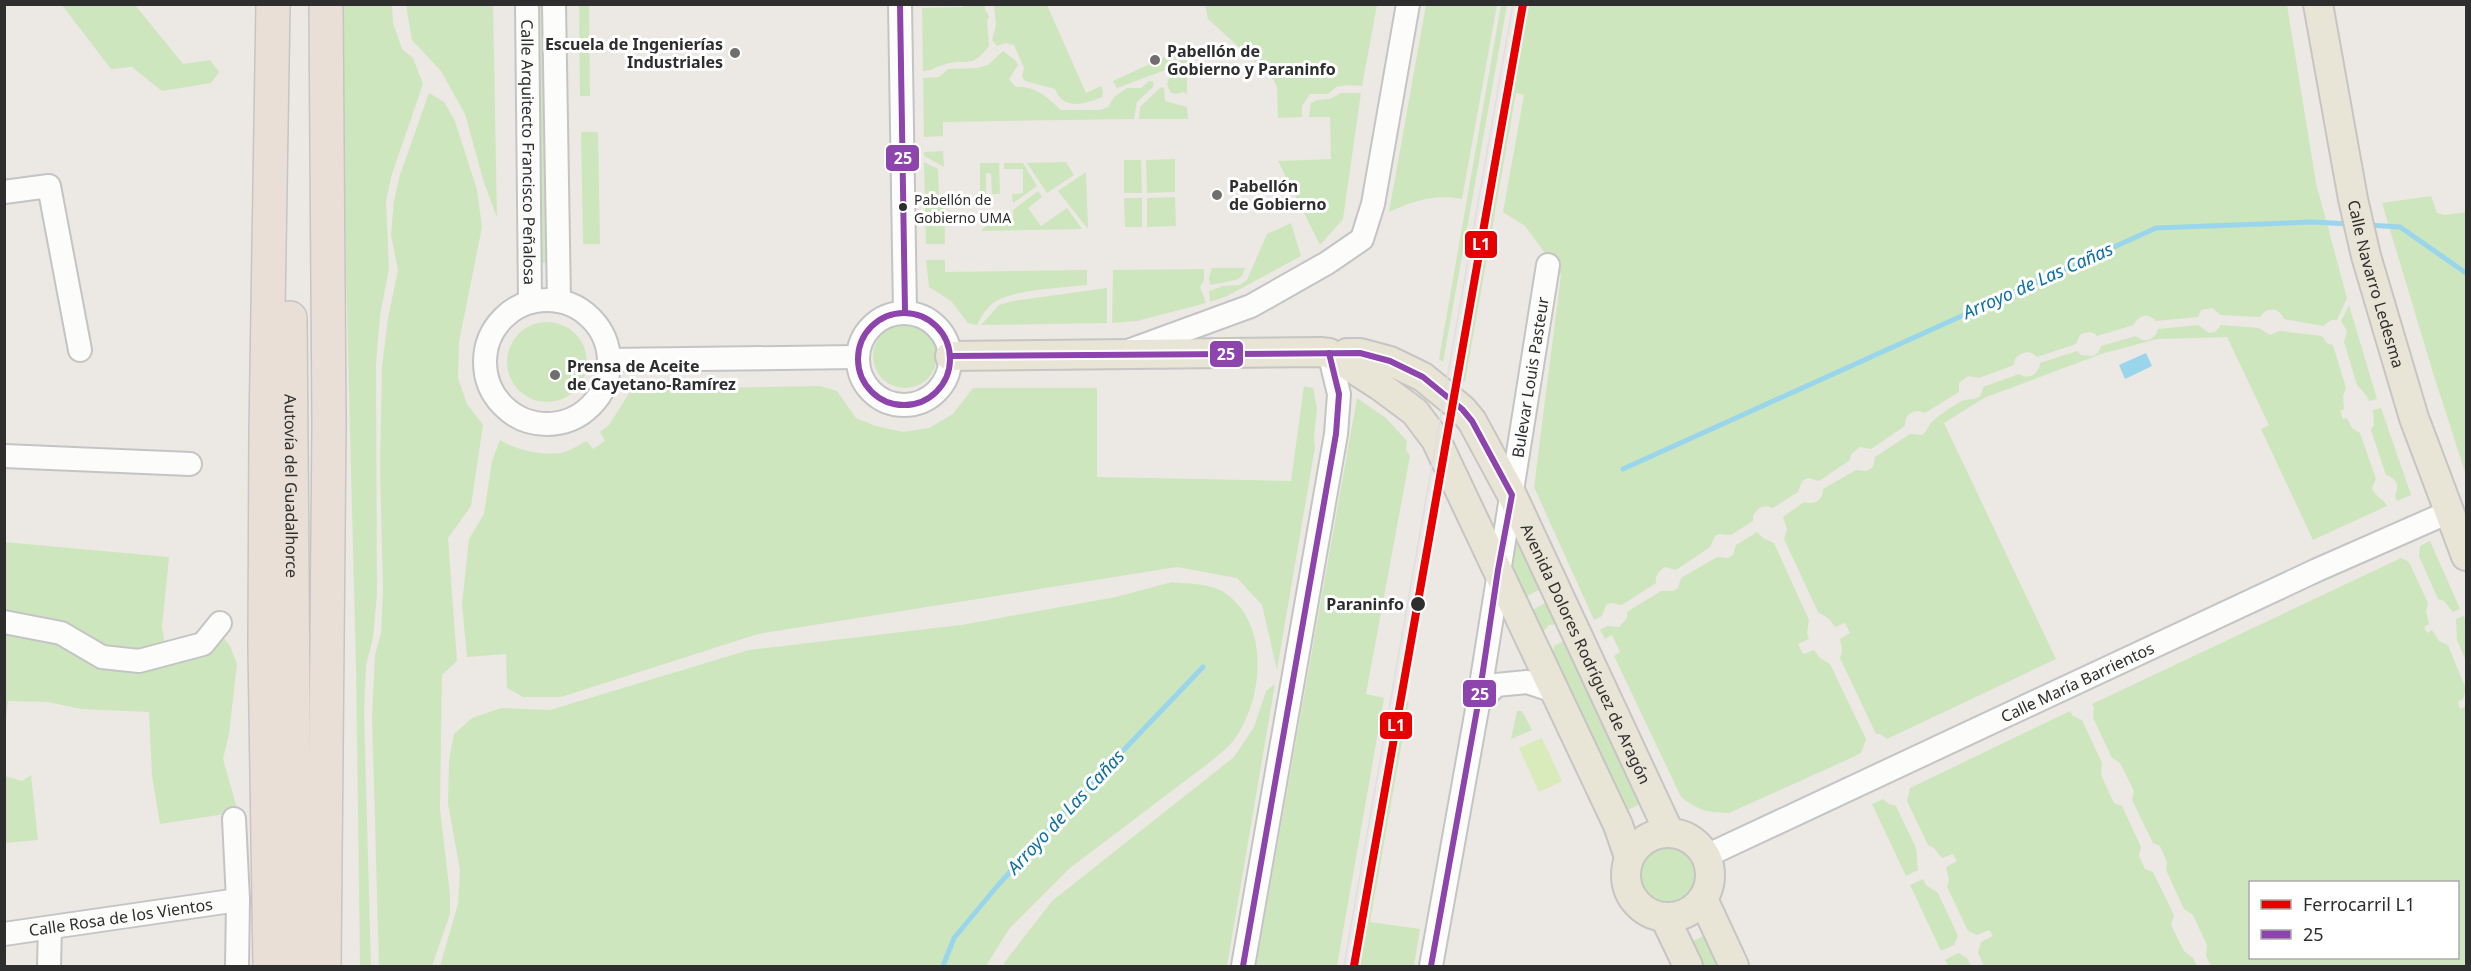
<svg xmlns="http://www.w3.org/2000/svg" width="2471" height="971" font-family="'Noto Sans',sans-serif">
	<rect width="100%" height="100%" fill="#ece8e4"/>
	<g fill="#cee6be" fill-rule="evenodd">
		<path d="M62 5H135L183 64 210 60 219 72 211 83 162 91 132 67 111 69Z"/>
		<path d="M342 5H392L393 23 402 49 413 58 423 84 391 177 386 201 389 268 380 316 376 365 377 594 373 638 366 665 364 713 371 966H360L356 666 344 193Z"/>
		<path d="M406 5H493L497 218 483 179 465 114 441 71 412 40Z"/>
		<path d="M536 5H545L549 263H540Z"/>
		<path d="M579 5H589L590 96H580Z"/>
		<path d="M963 5H985V10L989 16 987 21 989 46C970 70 968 58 946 64 937 66 932 71 923 71L922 8 963 7Z"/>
		<path d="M994 5H1047L1086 93 1101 86 1103 92 1102 97C1085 104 1063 111 1055 89L1025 81 1022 76 1024 68 1014 45 1006 43 997 46 992 40 996 25Z"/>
		<path d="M1205 5H1377L1362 86 1347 85 1336 87 1328 94H1310L1302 106V117L1278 118 1277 87 1272 77 1208 19Z"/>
		<path d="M1426 5H1497L1462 199C1434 194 1416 200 1389 212Z"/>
		<path d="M1501 5H1507L1443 362 1439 359Z"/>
		<path d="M1527 5H2287L2316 183 2347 298 2337 320H2331L2323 326 2284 319C2280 310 2273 307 2264 312L2260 317 2221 315 2212 308 2201 310 2198 317 2156 321C2148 312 2138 315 2134 325L2097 336C2092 330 2086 332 2080 335L2076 344 2037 357C2030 349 2021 352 2015 359L2014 365 1979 378 1968 376 1959 383V392L1925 413C1914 408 1904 414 1905 426L1871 449 1860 447 1851 454 1850 460 1819 481 1808 478 1802 481 1798 492 1773 508C1764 504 1758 507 1753 516V521L1731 535 1720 534 1715 536 1710 547 1676 570 1665 567C1659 571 1655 575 1656 583L1622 605 1611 603 1606 605 1602 616 1594 620 1534 487 1561 275 1525 226 1503 212 1524 95 1516 93 1465 382 1461 379Z"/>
		<path d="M1187 47V95L1184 92 1176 94 1171 93 1167 84 1172 70 1171 68 1117 88 1113 81Z"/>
		<path d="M1003 51 1016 61 1018 65 1009 79 1016 87C1036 86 1047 97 1061 110H1100L1108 107 1114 97 1127 88H1141L1149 81 1154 82 1153 87 1137 102 1134 119 943 122V136L924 137 923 78 939 77 948 69 977 68 988 65Z"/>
		<path d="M1161 87 1164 88 1165 101 1187 107 1188 119H1139L1140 107Z"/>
		<path d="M429 93 444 102 455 121 477 190 482 227 459 342 458 378 467 404 483 425 471 506 448 538 457 661 442 675 440 809 450 895V914L432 966H379L372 715 375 655 381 633 383 591 380 468 382 367 388 318 398 270 391 235 394 200 400 175Z"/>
		<path d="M1341 93H1361L1343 219 1320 245 1278 161 1331 159 1330 117H1309L1311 103 1317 100 1330 99Z"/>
		<path d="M581 132H598L600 244H583Z"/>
		<path d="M943 151 944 167 924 156V152Z"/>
		<path d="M1175 159V192L1147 193 1146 160Z"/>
		<path d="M1124 160H1141L1142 193H1124Z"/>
		<path d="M924 162 938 169 939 196H944L945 244H926Z"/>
		<path d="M1066 162 1074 175 1047 193 1027 163Z"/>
		<path d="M980 163H999L1000 194H992L991 174 986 173V194H980Z"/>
		<path d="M1004 163H1023L1037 186 1013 203 1012 194 1023 193V169H1004Z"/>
		<path d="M1086 172 1088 229 1058 191Z"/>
		<path d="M1038 191 1042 197 1028 208 1041 226 1067 208 1082 229 981 231 987 225H1013V210Z"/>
		<path d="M2431 196 2437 213 2445 215 2466 212V475L2434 376 2382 203Z"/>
		<path d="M1175 197 1176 226 1147 227V198Z"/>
		<path d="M1124 198H1142V227H1125Z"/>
		<path d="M1291 223 1301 256 1227 296 1210 302 1209 291 1223 286 1239 285 1247 280 1267 234Z"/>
		<path d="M926 260H945V272L1087 270V285C1061 288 1022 289 998 300 988 305 982 315 977 325L968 323 951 301 929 287Z"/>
		<path d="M1212 268H1245L1242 276 1236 280 1210 285 1209 278Z"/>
		<path d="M1204 269V280L1200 287 1206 303 1137 321 1112 323 1113 270Z"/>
		<path d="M1107 288V323L981 325 999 305 1013 301Z"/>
		<path d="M2349 305 2377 399 2369 401 2366 395 2357 385 2344 342 2347 331 2341 321Z"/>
		<circle cx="547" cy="362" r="40"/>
		<circle cx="905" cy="356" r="32"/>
		<path d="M2198 325 2209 333 2215 332 2221 325 2259 328 2270 335 2280 331 2322 336 2327 343 2333 345 2346 388 2343 396 2344 409 2340 411 2343 419 2347 418 2352 428 2360 433 2376 479 2372 488C2375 497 2383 498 2387 506L2313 540 2261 429 2269 425 2227 337 2157 339 2101 354 1984 398 1944 423 2056 659 1887 739 1880 734H1876L1840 658 1842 650 1840 639 1850 633 1845 623 1835 627 1829 619 1818 612 1784 539 1787 529 1783 517 1804 502C1814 505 1823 501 1823 489L1856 470 1867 471 1873 467 1875 457 1910 434 1922 435C1927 431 1927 429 1930 424 1933 419 1957 403 1962 401 1972 397 1981 403 1983 387L2019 374C2028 380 2039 375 2040 363L2077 351 2081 355 2093 356 2098 353 2101 346 2136 336C2145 344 2155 340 2158 329Z"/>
		<path d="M820 386 837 391 856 418 876 426 903 432 929 428 953 414 973 388H1097V477L1291 481 1304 386 1313 388 1317 408 1314 438 1315 447 1277 670 1262 605 1237 578 1177 567 758 634 561 697H523L507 688 506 654 467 657 462 604 469 539 484 514 492 461 500 440C516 450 542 456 561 453 570 451 579 445 587 441L593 449 605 441 600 432 609 425 632 389Z"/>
		<path d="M1357 398 1386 418 1407 441 1406 450 1410 456 1366 694 1384 698 1337 966H1256Z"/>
		<path d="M2381 408 2411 495 2397 501 2395 496C2400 485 2397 479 2386 475L2371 430 2374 425 2373 410Z"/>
		<path d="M1757 532 1763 538 1774 543 1809 620 1807 633 1809 639 1798 644 1803 654 1814 650 1820 658 1830 664 1866 739 1861 753 1851 758 1729 813C1709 813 1697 810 1681 797L1614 656 1620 652 1612 635 1605 639 1600 630 1607 626 1619 627 1627 618V612L1661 591H1673L1678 588 1681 578 1717 557 1728 558 1733 555 1736 545Z"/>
		<path d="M2430 541 2460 609 2453 612 2444 601 2438 599 2419 556 2420 546Z"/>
		<path d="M4 542 169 557 162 627 165 645 222 636 230 646 237 664 229 734 223 759 238 812 160 824 152 776 149 712 81 709 48 702 8 701 5 728Z"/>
		<path d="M1518 544 1523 545 1545 587 1523 598 1509 568 1513 546Z"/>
		<path d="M2401 558 2409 562 2428 603 2426 611 2429 624 2424 627 2427 633 2432 630 2439 641 2448 645 2466 689 2463 699 2458 702 2460 709 2466 706V966H2211L2206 956 2207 945 2193 915 2184 909 2166 870 2167 862 2160 846 2153 843 2132 800 2134 791 2120 763 2112 758 2093 718 2094 708 2092 704ZM2458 882V958H2250V882Z"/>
		<path d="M1172 582C1187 584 1208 583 1222 591 1271 621 1264 699 1234 740 1229 747 1220 753 1214 759L1070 868 1009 929 986 966H440L458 904 460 870 448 804 449 760 454 734 472 718 501 708 550 710 749 650 961 625 1116 597Z"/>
		<path d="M1551 600 1563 624 1549 625 1541 635 1530 611Z"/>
		<path d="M2464 616 2466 623V661L2457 640 2456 619Z"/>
		<path d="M1564 641 1569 642 1646 801 1624 812 1551 657 1554 646Z"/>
		<path d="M1275 684 1227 966H1004V963L1052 901 1234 757 1254 727 1266 691Z"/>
		<path d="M1404 700 1409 702 1370 922 1420 929 1414 966H1357Z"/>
		<path d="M1517 711H1522L1532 730 1511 739Z"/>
		<path d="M2070 711 2073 716 2082 720 2102 763 2101 775 2114 803 2122 806 2141 847 2139 856 2145 869 2153 872 2174 915 2171 925 2184 951 2193 958 2197 966H1984L1978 953 1981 942 1993 936 1989 930 1977 935 1968 931 1947 887 1949 880 1946 867 1957 861 1953 854 1942 858 1934 848 1928 845 1907 801 1910 788Z"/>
		<path d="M31 775 38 840 5 843V776L22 781Z"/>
		<path d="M1883 799 1889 804 1896 806 1916 848 1918 870 1906 876 1872 804Z"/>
		<circle cx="1665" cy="874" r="31"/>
		<path d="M1923 879 1926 885 1938 893 1958 936 1954 945 1941 951 1910 885Z"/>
		<path d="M1708 934 1723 966H1697L1686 944Z"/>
		<path d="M1958 953 1967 958 1971 966H1948L1945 960Z"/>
	</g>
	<path fill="#d9eabb" d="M1542 738 1562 781 1539 792 1519 748Z"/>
	<path fill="#99d6ec" d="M2146 353 2152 366 2125 379 2119 365Z"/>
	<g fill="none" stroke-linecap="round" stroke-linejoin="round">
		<g stroke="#99d6ec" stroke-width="5">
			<path d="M2368 225 2400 227 2466 273"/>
			<path d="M1623 469 2156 228 2312 222 2350 224"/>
			<path d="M943 966 954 938 999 884 1076 800 1203 667"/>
		</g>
		<g stroke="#c5c4c5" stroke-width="26">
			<g id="minor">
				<path id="s1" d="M527 4 530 302"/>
				<path d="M554 4 559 301"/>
				<path d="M900 4 905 312"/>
				<path d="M4 192 49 186 80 350"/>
				<circle cx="547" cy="362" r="62"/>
				<circle cx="904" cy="359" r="46"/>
				<path d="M1128 351 1251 306 1327 263 1362 239 1373 204 1408 4"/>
				<path d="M609 360 857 357"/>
				<path d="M4 456 190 464"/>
				<path d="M4 622 61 633 102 657 139 661 203 644 220 623"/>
				<path d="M1478 704 1496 685 1527 682 1557 692"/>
				<path d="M234 819 238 900 237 966"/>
				<path id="s2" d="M1706 856 2317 570 2449 512"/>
				<path id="s3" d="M4 934 238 900"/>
				<path d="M49 966 50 928"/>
				<path d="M1243 966 1336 434 1339 394 1329 353H1337"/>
				<path id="s4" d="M1431 966 1478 704 1548 265"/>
			</g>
		</g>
		<g stroke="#c6c5c4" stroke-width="32">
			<g id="major">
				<path id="s5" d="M2318 4 2353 199 2366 256 2414 418 2466 556"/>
				<path id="s6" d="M1347 353H1360L1390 361 1423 377 1462 409 1472 421 1512 495 1669 832"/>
				<path d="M950 356 1320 352 1329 353 1380 386 1415 412 1436 440 1618 825 1629 857"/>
				<circle cx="1668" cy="875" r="42"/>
				<path d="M1703 899 1734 966"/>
				<path d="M1665 918 1688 966"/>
			</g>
		</g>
		<g stroke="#c6c5c4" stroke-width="36">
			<g id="highway">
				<path id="s7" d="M290 318 295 966"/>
				<path d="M270 966 265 646 266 432 273 4"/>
				<path d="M324 966 329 425 326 4"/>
			</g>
		</g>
		<use href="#minor" stroke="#fcfcfb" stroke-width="22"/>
		<use href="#major" stroke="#e8e4d6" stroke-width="28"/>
		<use href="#highway" stroke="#eadfd6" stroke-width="33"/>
		<path stroke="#dfdfe1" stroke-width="1.5" d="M1344 966 1513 4"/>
		<g stroke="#fff" stroke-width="10">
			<g id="bus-1">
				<path d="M900 4 905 312"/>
				<circle cx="904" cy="359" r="46"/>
				<path d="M950 356 1360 353 1390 361 1423 377 1462 409 1472 421 1512 495 1498 570 1478 704 1431 966"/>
				<path d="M1243 966 1336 434 1339 394 1329 353"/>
			</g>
		</g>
		<use href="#bus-1" stroke="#8e44ad" stroke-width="6"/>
		<g stroke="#fff" stroke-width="12">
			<path id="rail-1" d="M1354 966 1523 4"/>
		</g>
		<use href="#rail-1" stroke="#e60000" stroke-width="8"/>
	</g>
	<g fill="#706f6e" stroke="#fff" stroke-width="2">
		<circle cx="735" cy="53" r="6"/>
		<circle cx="1155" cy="60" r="6"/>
		<circle cx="1217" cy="195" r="6"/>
		<circle cx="555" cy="375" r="6"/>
	</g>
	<g fill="#2e2e2e" stroke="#fff" stroke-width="2">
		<circle cx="903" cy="207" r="5"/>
		<circle cx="1418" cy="604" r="8"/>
	</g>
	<g text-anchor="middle" stroke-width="6" stroke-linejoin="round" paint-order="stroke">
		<g font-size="14" fill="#2e2e2e" stroke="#fff" text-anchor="start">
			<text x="914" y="205">Pabellón de<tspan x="914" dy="18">Gobierno UMA</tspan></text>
		</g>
		<g font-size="16" font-weight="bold" fill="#2e2e2e" stroke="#fff" text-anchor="start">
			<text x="723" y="50" text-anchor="end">Escuela de Ingenierías<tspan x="723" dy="18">Industriales</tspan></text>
			<text x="1167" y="57">Pabellón de<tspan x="1167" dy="18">Gobierno y Paraninfo</tspan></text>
			<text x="1229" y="192">Pabellón<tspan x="1229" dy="18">de Gobierno</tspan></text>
			<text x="567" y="372">Prensa de Aceite<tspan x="567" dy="18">de Cayetano-Ramírez</tspan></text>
		</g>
		<g font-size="16" fill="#2e2e2e" stroke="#fff">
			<text dy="6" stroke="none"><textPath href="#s1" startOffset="148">Calle Arquitecto Francisco Peñalosa</textPath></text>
			<text dy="6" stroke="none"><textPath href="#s5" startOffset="286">Calle Navarro Ledesma</textPath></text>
			<text dy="6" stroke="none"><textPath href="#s4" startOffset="597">Bulevar Louis Pasteur</textPath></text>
			<text dy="6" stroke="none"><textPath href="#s7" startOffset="168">Autovía del Guadalhorce</textPath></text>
			<text dy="6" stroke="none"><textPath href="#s6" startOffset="406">Avenida Dolores Rodríguez de Aragón</textPath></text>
			<text dy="6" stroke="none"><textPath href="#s2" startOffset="410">Calle María Barrientos</textPath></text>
			<text dy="6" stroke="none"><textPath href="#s3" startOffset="118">Calle Rosa de los Vientos</textPath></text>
		</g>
		<g font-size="16" font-weight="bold" fill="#2e2e2e" stroke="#fff" text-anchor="end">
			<text x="1404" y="610">Paraninfo</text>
		</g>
		<g font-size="18" font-style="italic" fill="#0d6fa3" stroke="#fff">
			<text transform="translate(2038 281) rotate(-24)" y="6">Arroyo de Las Cañas</text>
			<text transform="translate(1066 812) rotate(-47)" y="6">Arroyo de Las Cañas</text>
		</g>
	</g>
	<g stroke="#fff" stroke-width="2">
		<rect x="885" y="144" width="35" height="28" rx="6" fill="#8e44ad"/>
		<rect x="1464" y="230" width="34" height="29" rx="6" fill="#e60000"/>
		<rect x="1209" y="340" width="35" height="28" rx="6" fill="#8e44ad"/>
		<rect x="1462" y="679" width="35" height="29" rx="6" fill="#8e44ad"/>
		<rect x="1379" y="711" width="34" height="29" rx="6" fill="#e60000"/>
	</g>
	<g font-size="16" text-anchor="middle" font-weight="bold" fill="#fff">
		<text x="903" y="164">25</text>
		<text x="1481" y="250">L1</text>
		<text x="1226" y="360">25</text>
		<text x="1480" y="700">25</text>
		<text x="1396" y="731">L1</text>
	</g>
	<rect width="2471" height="971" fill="none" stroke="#2e2e2e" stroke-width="12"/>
	<rect x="2249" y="881" width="210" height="78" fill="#ffffff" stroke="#ababab" stroke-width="1.5"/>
	<rect x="2261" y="900" width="30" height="9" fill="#e60000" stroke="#ababab" stroke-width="1.5"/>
	<text x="2303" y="911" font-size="18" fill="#2e2e2e">Ferrocarril L1</text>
	<rect x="2261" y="930" width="30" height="9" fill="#8e44ad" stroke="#ababab" stroke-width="1.5"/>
	<text x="2303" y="941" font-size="18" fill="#2e2e2e">25</text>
</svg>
